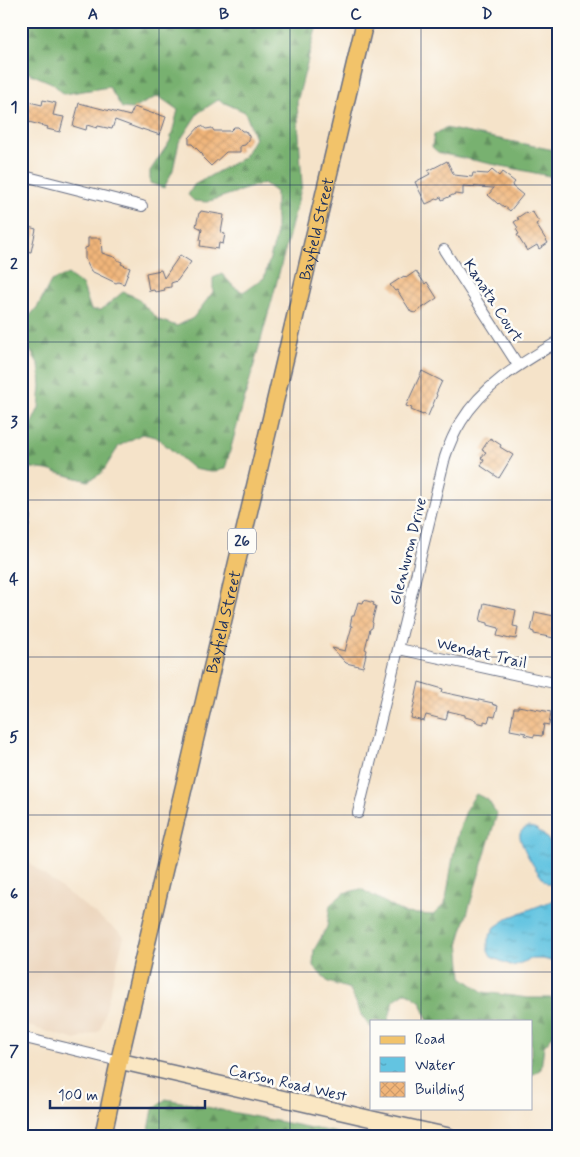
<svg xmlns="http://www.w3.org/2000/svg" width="580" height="1157" font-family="Mynerve,sans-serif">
	<defs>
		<pattern id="forest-firs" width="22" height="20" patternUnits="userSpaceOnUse" patternTransform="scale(1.25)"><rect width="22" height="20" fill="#78b170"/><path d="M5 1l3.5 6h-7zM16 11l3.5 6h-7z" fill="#62905f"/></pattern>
		<pattern id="water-ripples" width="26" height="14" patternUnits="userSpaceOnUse" patternTransform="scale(1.25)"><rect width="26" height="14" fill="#63c4e1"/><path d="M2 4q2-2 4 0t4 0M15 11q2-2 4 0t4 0" fill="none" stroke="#51a0ba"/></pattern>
		<pattern id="building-cross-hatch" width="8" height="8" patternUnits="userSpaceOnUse" patternTransform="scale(1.25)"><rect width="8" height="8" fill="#f1b579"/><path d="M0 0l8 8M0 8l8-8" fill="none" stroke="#ce9c6b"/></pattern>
	</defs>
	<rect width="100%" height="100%" fill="#fdfcf7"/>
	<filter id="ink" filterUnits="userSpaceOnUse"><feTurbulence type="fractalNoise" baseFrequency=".02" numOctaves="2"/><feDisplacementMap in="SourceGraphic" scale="10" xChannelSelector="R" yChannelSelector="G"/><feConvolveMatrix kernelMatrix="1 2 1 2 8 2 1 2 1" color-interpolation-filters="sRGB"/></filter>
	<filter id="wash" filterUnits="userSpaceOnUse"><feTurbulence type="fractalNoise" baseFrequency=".0096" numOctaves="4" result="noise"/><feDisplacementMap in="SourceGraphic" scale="20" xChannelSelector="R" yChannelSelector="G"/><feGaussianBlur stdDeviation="1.12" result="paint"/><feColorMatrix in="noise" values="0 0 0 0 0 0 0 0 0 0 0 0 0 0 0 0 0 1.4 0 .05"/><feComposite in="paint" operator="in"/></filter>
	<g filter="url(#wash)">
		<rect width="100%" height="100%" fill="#f5e3c9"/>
		<path fill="#ebd3b9" d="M21 857 124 936 100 1031 76 1040 21 1024Z"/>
		<g fill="url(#forest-firs)" stroke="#4a7067">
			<path d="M21 21H318L297 102 302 185 272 300 225 469 210 472 194 469 156 437 142 434 119 446 102 473 88 481 47 470 25 467 21 463V438L27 433 39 408 41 386 39 365 22 337 24 323 38 306 51 281 68 274 83 286 91 310H101L123 292 136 297 159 320 177 326 193 318 213 292V278L222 274 234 287 243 292 264 278 276 238V192L264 183 207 202 194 201 188 195 194 185 244 157 255 138 245 112 218 100 198 113 179 142 173 170 164 188 150 183V171L170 141 178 110 158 96 132 109 122 108 109 87 64 94 52 83 24 71 21 66Z"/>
			<path d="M445 128 559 151V178L439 153 432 147 434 135Z"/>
			<path d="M476 794 488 800 497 814 459 941 462 977 483 992 528 998H559V1031L556 1032 544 1046 541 1069 532 1075 531 1074V1021H428L421 1002 406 992 394 1000 388 1021H371V1028L362 1016 350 989 328 982 313 966 314 950 327 927 330 905 344 893 361 889 404 913 433 915 445 904C452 869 455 822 476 794Z"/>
			<path d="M166 1099 352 1136H148L153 1109Z"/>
		</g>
		<g fill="url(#water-ripples)" stroke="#3f7aa0">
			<path d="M529 827 535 828 545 836 559 854V887C555 886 550 885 547 883 540 878 518 843 520 834 521 830 525 828 529 827Z"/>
			<path d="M559 898V963L543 959H531L513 966 491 957 488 951V939L495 927 510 917Z"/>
		</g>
		<g id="blocks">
			<g fill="url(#building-cross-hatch)">
				<path d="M21 100 42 105 43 100 56 103 53 115 64 117 60 132 47 129 48 127 21 120Z"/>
				<path d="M79 103 130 116 134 107 154 114V113L166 117 160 135 142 129V130L115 120 112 129 98 126 97 128 87 125 86 130 73 126Z"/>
				<path d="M200 126H202L206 129 212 128 214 131H230L234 127H238L242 131H245L249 136V140L245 145 240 146V152H226L211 166 202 157 203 155 192 144H189V138Z"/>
				<path d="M447 161 454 175 472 177 473 173 488 174 492 170 499 176 502 172 515 182 512 186 523 195 510 211 504 206V207L499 203 498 204 488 195 494 188 463 186V195L455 194 442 200 441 197 426 204 415 182 430 174 428 171Z"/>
				<path d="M201 211 224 215 221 233 225 234 223 244 219 243 218 249 200 246 201 240H200L202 229 196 226 199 213H200Z"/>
				<path d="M532 211 539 222 536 224 548 243 539 249 537 245 527 251 517 235 519 234 516 229 518 228 514 222 519 219 517 218 526 212 527 214Z"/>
				<path d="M21 225 36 229 31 252 21 250Z"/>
				<path d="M88 238H101L102 253 117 258V260L122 262 121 264 130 268 124 284 118 282 116 283 91 271 85 259V248L88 247Z"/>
				<path d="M180 255 191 262 177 281 171 283V287L164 288 165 290 155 292 154 290 149 291 146 273 161 270 164 278Z"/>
				<path d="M416 271 425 284 427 282 437 298 415 313 411 312 397 290 395 291 390 285 404 276 406 278Z"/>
				<path d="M422 371 442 381 436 394 437 395 428 416 423 414V415L411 410 412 408 406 406Z"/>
				<path d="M490 438 501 445 500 447 513 455 499 478 481 466 484 460 481 458 486 452 482 450Z"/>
				<path d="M364 600 374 603 373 605 376 606 372 622 373 623 372 628 370 629 365 649 367 650 363 667 346 663 332 648 345 651 352 626H350L352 616H354L358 602 363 603Z"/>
				<path d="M484 603 516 610 513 626 518 627 516 639 510 638V639L497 636 499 628 488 625V623L480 621Z"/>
				<path d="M535 612 559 617V639L534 634V632L531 631Z"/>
				<path d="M419 682 443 689 442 692 493 703 492 704 498 706 495 717 490 716 488 722 484 721V724L476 722V720L465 717V715L448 711 446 720 426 715 424 721 411 718Z"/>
				<path d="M518 706 551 712 549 725 544 724 542 736 534 735V737L525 735 526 733 510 730 514 708H518Z"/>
			</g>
		</g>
	</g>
	<g filter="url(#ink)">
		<use href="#blocks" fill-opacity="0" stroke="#676e83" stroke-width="1"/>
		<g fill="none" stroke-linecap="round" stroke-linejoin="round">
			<g stroke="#676e83" stroke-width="12">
				<g id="street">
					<path d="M21 176 28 177 142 206"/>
					<path d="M444 250 518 365"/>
					<path d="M21 494C27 509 25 521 21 537"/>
					<path d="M399 649 559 684"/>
					<path d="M358 813 445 457C449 445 454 433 461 422 484 384 522 363 559 341"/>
					<path d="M21 1037 119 1061"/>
				</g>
			</g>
			<g stroke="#676e83" stroke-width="18">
				<path id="secondary" d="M119 1061 381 1121 449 1136"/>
			</g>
			<g stroke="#676e83" stroke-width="19">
				<g id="primary">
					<path id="s1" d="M103 1136 119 1061 365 21"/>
				</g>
			</g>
			<use href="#street" stroke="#fff" stroke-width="10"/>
			<use href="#secondary" stroke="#fae7c3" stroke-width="15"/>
			<use href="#primary" stroke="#f2c36a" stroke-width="16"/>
		</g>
	</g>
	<path fill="none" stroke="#1b2f5e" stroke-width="1" stroke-opacity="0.55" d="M159 21V1136M290 21V1136M421 21V1021M21 185H559M21 342H559M21 500H559M21 657H559M21 815H559M21 972H559M421 1108V1136"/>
	<g text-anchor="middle" stroke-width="5" stroke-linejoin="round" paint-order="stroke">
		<rect fill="#fdfcf7" stroke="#5f6c8c" stroke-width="1" x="228" y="528.5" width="28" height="25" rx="4"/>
		<g font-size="15" font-weight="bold" fill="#1b2f5e">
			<text x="242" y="546">26</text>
		</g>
		<g font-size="16" fill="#1b2f5e" stroke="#fdfcf7">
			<text dy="6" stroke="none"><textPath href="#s1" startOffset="932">Bayfield Street</textPath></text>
			<text transform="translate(494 300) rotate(57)" y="6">Kanata Court</text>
			<text transform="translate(407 551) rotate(-76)" y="6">Glenhuron Drive</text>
			<text dy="6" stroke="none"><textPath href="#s1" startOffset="528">Bayfield Street</textPath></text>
			<text transform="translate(482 652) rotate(13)" y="6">Wendat Trail</text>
			<text transform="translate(288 1082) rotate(13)" y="6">Carson Road West</text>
		</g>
	</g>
	<rect width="580" height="1157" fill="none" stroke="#fdfcf7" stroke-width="55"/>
	<rect x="370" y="1020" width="162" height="90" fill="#fdfcf7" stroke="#a3aaba"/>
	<rect x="380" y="1036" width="25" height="8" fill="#f2c36a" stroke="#a3aaba"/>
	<text x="415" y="1044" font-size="15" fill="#1b2f5e">Road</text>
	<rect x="380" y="1057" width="25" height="15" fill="url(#water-ripples)" stroke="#a3aaba"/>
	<text x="415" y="1070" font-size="15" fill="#1b2f5e">Water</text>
	<rect x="380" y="1082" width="25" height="15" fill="url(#building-cross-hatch)" stroke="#a3aaba"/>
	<text x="415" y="1094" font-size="15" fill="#1b2f5e">Building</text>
	<path d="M50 1100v8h155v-8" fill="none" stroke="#1b2f5e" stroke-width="2.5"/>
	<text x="58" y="1100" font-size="15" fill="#1b2f5e" stroke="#fdfcf7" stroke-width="4" paint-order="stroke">100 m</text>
	<rect x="28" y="28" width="524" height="1102" fill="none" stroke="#1b2f5e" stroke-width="2"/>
	<g font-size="16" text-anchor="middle" font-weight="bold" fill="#1b2f5e">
		<text x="93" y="19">A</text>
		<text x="224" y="19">B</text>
		<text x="356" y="19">C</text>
		<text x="487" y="19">D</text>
		<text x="14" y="112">1</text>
		<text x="14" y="269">2</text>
		<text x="14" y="427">3</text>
		<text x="14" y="584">4</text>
		<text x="14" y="742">5</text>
		<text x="14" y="899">6</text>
		<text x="14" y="1056">7</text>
	</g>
</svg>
